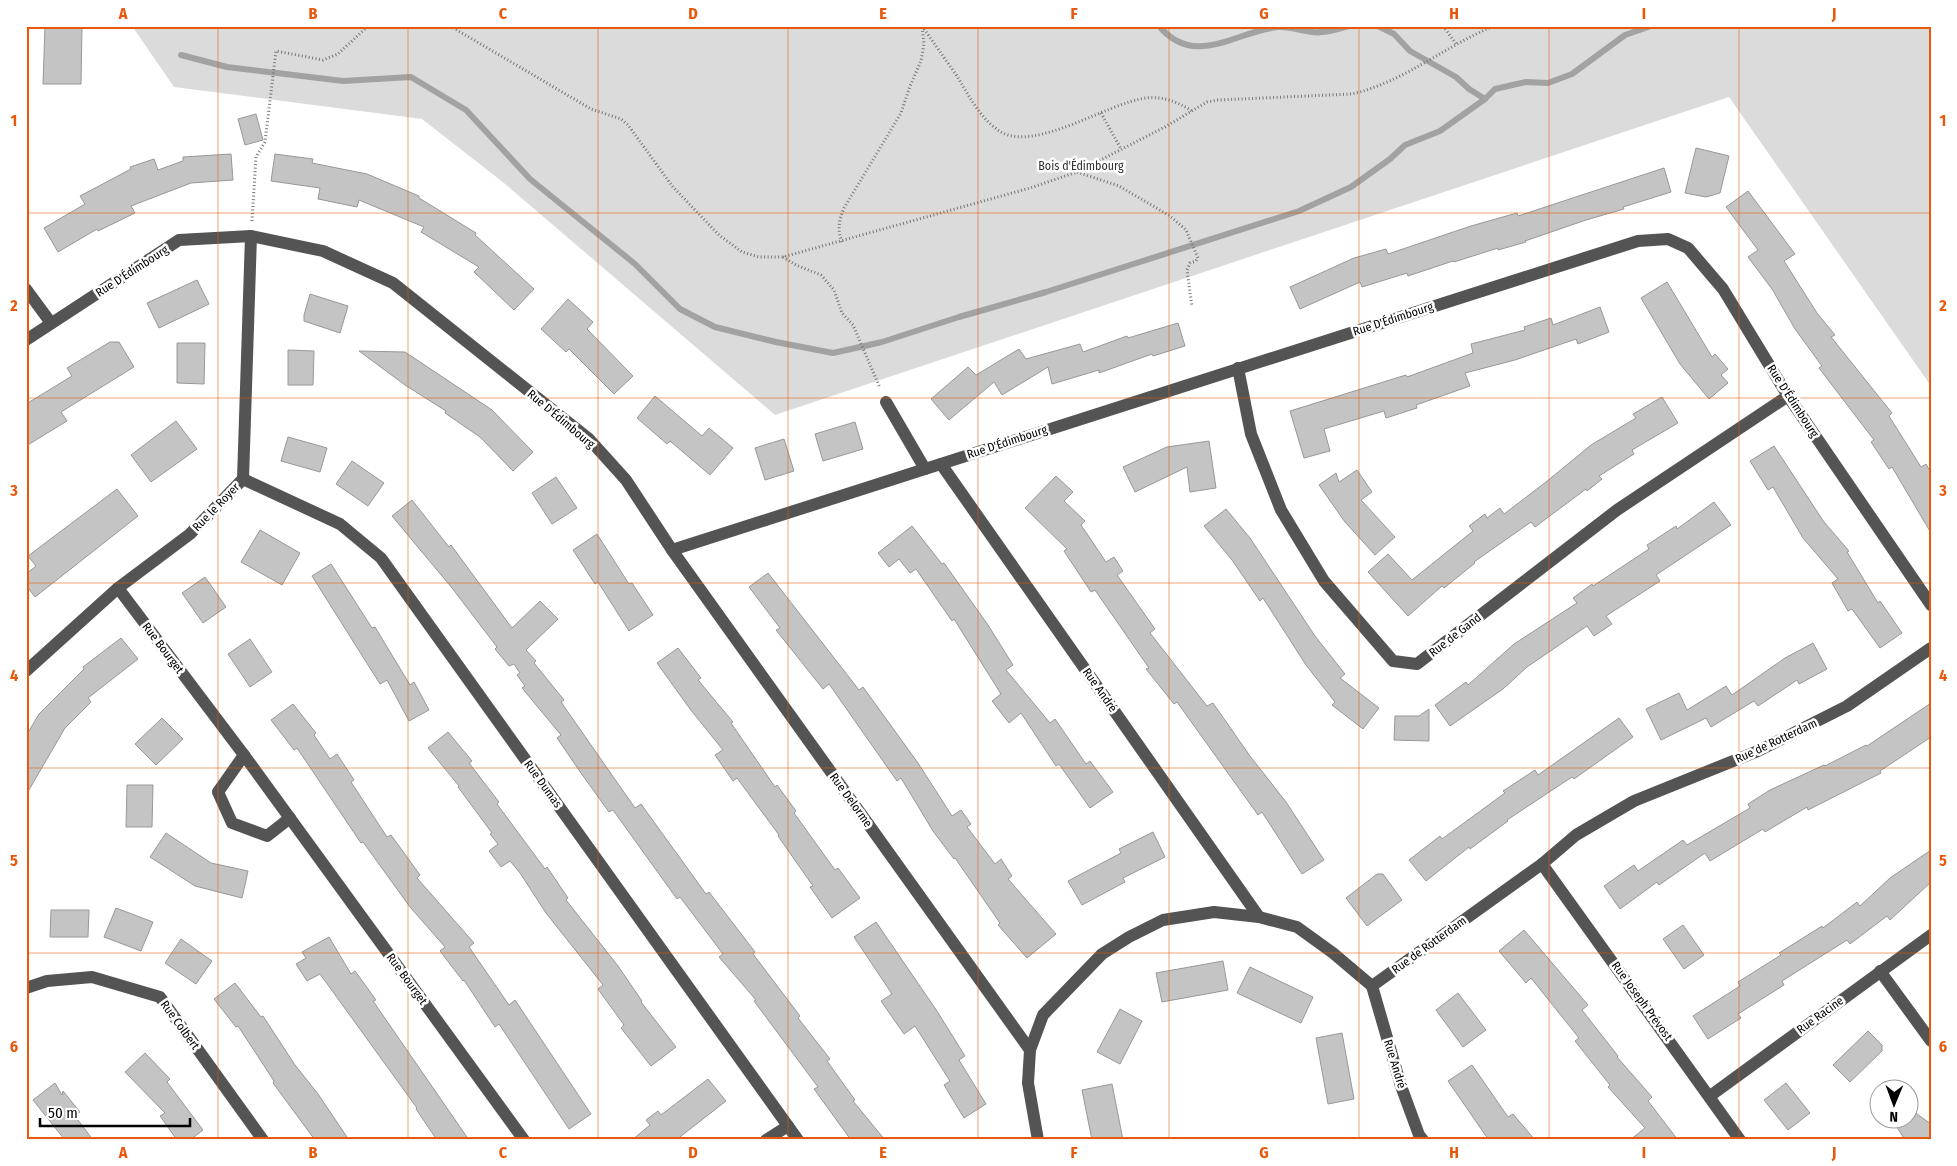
<svg xmlns="http://www.w3.org/2000/svg" width="1957" height="1166" font-family="'Fira Sans Condensed',sans-serif">
	<rect width="100%" height="100%" fill="#fff"/>
	<path fill="#dbdbdb" d="M132 26H1931V386L1729 97 775 415 504 183 422 119 174 87Z"/>
	<g fill="none" stroke-linecap="round" stroke-linejoin="round">
		<g stroke="#a2a2a2" stroke-width="6">
			<path d="M1159 26C1195 69 1236 31 1278 27 1289 26 1300 31 1312 32 1325 34 1337 29 1349 26"/>
			<path d="M1378 26 1394 34 1410 51 1456 77 1469 89 1485 99"/>
			<path d="M181 55 227 67 343 81 411 77 466 110 530 179 635 264 680 309 715 327 776 342 833 353 882 342 959 317 1046 292 1299 211 1351 187 1390 159 1405 145 1440 131 1485 99 1495 89 1526 82 1548 83 1572 74 1625 35 1651 26"/>
		</g>
	</g>
	<g fill="#c4c4c4" stroke="#989898">
		<path d="M45 26H82L81 84H43Z"/>
		<path d="M256 114 263 140 245 145 238 119Z"/>
		<path d="M1696 148 1729 156 1720 193 1706 197 1685 193Z"/>
		<path d="M231 154 233 180 191 183 131 206 135 213 98 231 97 229 58 252 44 228 85 204 80 196 131 169 130 167 154 159 158 170 183 161V157Z"/>
		<path d="M275 154 313 159 312 163 367 174 419 196V198L476 233 475 235 534 289 514 310 474 272 479 267 421 232 424 227 359 200 357 207 318 199 320 188 271 181Z"/>
		<path d="M1664 168 1671 192 1623 207 1624 209 1586 220 1525 241 1526 242 1498 250V248L1454 262 1453 261 1408 276 1407 273 1362 287 1360 282 1300 309 1290 287 1354 258 1386 249 1388 254 1471 226 1517 213 1518 216Z"/>
		<path d="M1748 191 1795 254 1784 261 1817 313 1835 335 1831 337 1892 413 1889 416 1921 467 1926 464 1931 473V533L1892 467 1889 469 1871 442 1874 440 1819 368 1822 366 1795 329 1772 289 1748 257 1758 250 1726 207Z"/>
		<path d="M197 280 209 304 159 328 147 303Z"/>
		<path d="M1667 282 1712 357 1715 354 1728 369 1721 375 1728 383 1709 399 1680 364 1641 298Z"/>
		<path d="M310 294 348 306 340 333 304 321V315Z"/>
		<path d="M568 299 593 322 587 329 633 376 614 394 569 349 566 352 541 329Z"/>
		<path d="M1600 307 1609 332 1578 344 1576 339 1515 360 1465 373 1470 386 1416 405 1417 408 1386 418 1384 411 1324 429 1330 451 1304 458 1290 411 1406 375 1407 377 1473 353 1471 344 1525 330 1524 327 1551 318 1553 325Z"/>
		<path d="M1178 323 1185 346 1153 356 1152 354 1099 373V370L1052 384 1048 367 1002 395 994 382 949 420 931 399 968 367 976 375 1019 349 1026 359 1080 344 1083 352 1127 336 1128 338Z"/>
		<path d="M110 342H119L134 367 61 412 67 421 26 446V404L72 376 67 368Z"/>
		<path d="M177 343H205L204 384 177 383Z"/>
		<path d="M288 350 314 351 313 385H288Z"/>
		<path d="M359 351 405 352 492 410 533 452 513 471 480 437 445 413 446 411 405 385Z"/>
		<path d="M655 396 702 436 709 428 733 448 710 475 670 441 667 444 637 418Z"/>
		<path d="M1662 397 1678 423 1632 450 1634 454 1599 476 1602 479 1587 491 1586 489 1535 527 1531 522 1474 562 1475 563 1444 588 1442 586 1408 616 1368 572 1388 554 1412 580 1473 531 1469 526 1485 514 1487 518 1500 508 1504 514 1546 482 1591 445 1636 418 1633 414Z"/>
		<path d="M176 421 197 449 151 482 131 455Z"/>
		<path d="M855 422 863 449 823 461 815 434Z"/>
		<path d="M288 437 327 448 320 472 281 461Z"/>
		<path d="M784 439 794 471 765 480 755 448Z"/>
		<path d="M1209 441 1216 488 1190 492 1187 467 1135 492 1123 467 1167 447Z"/>
		<path d="M1774 446 1824 522 1849 551 1847 552 1878 603 1880 601 1902 633 1880 648 1852 609 1848 611 1832 583 1838 579 1803 538 1773 487 1768 490 1750 461Z"/>
		<path d="M352 461 384 483 368 506 336 484Z"/>
		<path d="M1357 470 1372 492 1361 500 1395 537 1375 555 1345 522 1319 485 1336 473 1339 482Z"/>
		<path d="M1056 476 1073 492 1064 501 1085 521 1081 525 1106 562 1114 557 1123 571 1117 575 1155 629 1150 633 1207 706 1213 703 1250 756 1286 802 1324 860 1302 874 1262 812 1258 815 1177 702 1174 704 1146 669 1149 668 1095 590 1091 592 1064 551 1067 549 1025 508Z"/>
		<path d="M556 477 577 508 552 524 532 493Z"/>
		<path d="M117 489 138 516 35 597 26 585V574L36 566 28 556Z"/>
		<path d="M412 500 449 547 451 545 512 628 540 601 558 619 526 650 536 661 534 663 564 700 561 702 635 808 641 804 706 894 709 892 755 952 753 954 800 1016 798 1018 830 1059 827 1061 855 1100 853 1101 885 1140H851L814 1089 818 1087 754 1001 756 1000 719 957 723 954 680 897 677 899 613 810 609 812 581 773 557 738 561 735 522 688 525 686 517 675 520 673 514 664 509 666 495 649 497 647 452 588 392 516Z"/>
		<path d="M1714 502 1731 525 1656 575 1660 581 1606 616 1612 624 1594 636 1587 626 1527 667 1503 689 1450 726 1435 705 1466 682 1468 685 1514 644 1577 603 1573 598 1592 584 1593 586 1649 549 1647 545 1676 526 1677 529Z"/>
		<path d="M1226 509 1250 538 1315 636 1345 674 1340 678 1379 708 1363 729 1332 705 1335 702 1306 665 1263 598 1260 601 1232 560 1204 526Z"/>
		<path d="M912 526 942 564 944 563 988 625 1013 665 1006 670 1050 723 1055 719 1086 764 1090 761 1113 792 1090 808 1059 764 1056 766 1021 713 1009 723 992 701 1001 694 954 619 952 621 916 569 910 573 899 559 889 567 878 553Z"/>
		<path d="M260 530 300 553 282 585 241 562Z"/>
		<path d="M597 534 629 584 632 583 653 615 629 631 598 582 595 584 573 550Z"/>
		<path d="M331 564 372 628 375 627 410 685 414 682 429 710 409 721 387 680 380 684 312 576Z"/>
		<path d="M768 573 859 690 863 687 918 763 952 816 961 810 971 824 967 827 995 864 1001 859 1012 876 1008 879 1056 934 1027 958 998 925 1000 923 955 858 954 859 933 831 901 778 897 781 829 684 823 689 776 630 780 628 749 587Z"/>
		<path d="M205 577 226 607 203 623 182 593Z"/>
		<path d="M121 638 138 659 88 698 91 702 65 728 26 795V736L39 714 84 669 83 667Z"/>
		<path d="M250 639 272 672 250 687 228 654Z"/>
		<path d="M1813 643 1827 669 1799 684 1797 680 1758 706 1754 701 1711 727 1706 718 1661 740 1646 709 1679 693 1687 710 1726 686 1732 695 1785 658Z"/>
		<path d="M678 648 701 678 698 680 733 722 731 723 775 787 777 785 796 811 794 813 835 870 838 868 860 898 832 918 810 887 813 886 778 836 779 835 737 778 733 781 715 755 723 750 690 709 657 663Z"/>
		<path d="M1931 703V737L1880 771 1881 773 1808 810 1807 807 1765 832 1763 829 1710 861 1705 853 1659 885 1657 882 1620 909 1604 886 1634 865 1638 871 1683 840 1687 845 1750 808 1748 804 1770 790 1824 765 1825 766 1866 745 1867 746Z"/>
		<path d="M293 704 316 733 314 735 330 759 337 754 354 780 351 782 387 837 391 835 420 875 417 878 474 943 469 947 509 1005 515 1000 591 1114 569 1129 499 1024 495 1027 464 980 463 981 440 951 445 947 410 907 363 842 361 843 297 748 294 750 271 720Z"/>
		<path d="M1429 709V741L1394 740 1395 716H1419Z"/>
		<path d="M162 718 183 739 156 765 135 744Z"/>
		<path d="M1619 718 1633 737 1574 779 1572 777 1507 820 1508 821 1470 849 1469 847 1426 881 1409 860 1440 836 1442 839 1505 793 1503 791 1535 770 1538 775Z"/>
		<path d="M448 732 472 761 469 763 499 802 497 804 545 869 547 867 568 898 566 900 618 966 642 1001 641 1002 676 1047 651 1066 621 1028 624 1025 598 989 603 985 546 913 520 873 510 861 501 867 489 851 498 844 490 834 492 833 458 787 459 786 428 748Z"/>
		<path d="M127 785H153L152 827H126Z"/>
		<path d="M1153 832 1165 857 1123 878 1125 882 1082 905 1068 881 1121 853 1119 849Z"/>
		<path d="M166 833 211 863 248 871 242 898 195 886 150 857Z"/>
		<path d="M1931 850V882L1890 920 1887 916 1850 944 1847 940 1782 981 1784 985 1738 1014 1741 1018 1708 1039 1693 1016 1740 986 1738 982 1781 955 1779 953 1822 926 1823 928 1857 902 1860 906 1890 878Z"/>
		<path d="M1377 874H1383L1402 900 1367 926 1346 898Z"/>
		<path d="M116 908 153 922 141 951 104 937Z"/>
		<path d="M51 910H89L88 937H50Z"/>
		<path d="M876 922 937 1011 965 1056 959 1060 986 1104 964 1118 944 1085 950 1081 915 1026 904 1034 881 1001 892 994 854 937Z"/>
		<path d="M1683 925 1704 955 1684 969 1663 939Z"/>
		<path d="M1524 930 1588 1005 1582 1010 1618 1056 1617 1057 1652 1097 1648 1101 1678 1140H1630L1645 1128 1608 1087 1610 1085 1575 1041 1579 1038 1531 978 1526 983 1499 951Z"/>
		<path d="M329 937 351 974 355 971 376 1000 373 1001 469 1140H437L416 1109 417 1108 320 974 307 981 296 964 306 958 302 952Z"/>
		<path d="M181 939 212 961 196 984 165 963Z"/>
		<path d="M1223 961 1228 990 1162 1002 1156 973Z"/>
		<path d="M1250 967 1313 997 1301 1023 1237 993Z"/>
		<path d="M235 983 261 1017 263 1016 295 1065 318 1094 349 1140H315L273 1083 274 1081 238 1026 236 1027 214 999Z"/>
		<path d="M1458 993 1486 1030 1463 1047 1436 1010Z"/>
		<path d="M1120 1009 1142 1021 1120 1064 1097 1052Z"/>
		<path d="M1868 1031 1882 1045V1051L1850 1082 1833 1065Z"/>
		<path d="M1342 1033 1354 1099 1328 1104 1316 1038Z"/>
		<path d="M145 1053 170 1079 167 1082 203 1130 190 1140H177L160 1116 165 1113 125 1072Z"/>
		<path d="M1472 1065 1508 1117 1513 1114 1535 1140H1490L1486 1136 1448 1081Z"/>
		<path d="M708 1079 726 1101 676 1140H632L650 1125 646 1120 658 1111 661 1115Z"/>
		<path d="M55 1083 62 1095 63 1091 80 1112 75 1116 93 1140H65L33 1100Z"/>
		<path d="M1786 1083 1810 1113 1788 1130 1764 1100Z"/>
		<path d="M1112 1084 1123 1140H1092L1082 1090Z"/>
		<path d="M1910 1109 1931 1124V1140H1905L1891 1118H1910Z"/>
	</g>
	<g fill="none" stroke-linecap="round" stroke-linejoin="round">
		<g stroke="#767676" stroke-width="3" stroke-dasharray="1 2.5" stroke-linecap="butt">
			<path d="M450 26 591 109 621 119 628 125 673 187 719 235 742 252 759 257H783L1030 188 1077 172 1165 127 1207 102 1218 100 1352 94C1404 82 1445 46 1494 26"/>
			<path d="M922 26C934 43 945 59 957 76 969 96 981 120 1001 132 1037 152 1107 103 1146 98 1163 96 1178 102 1192 111"/>
			<path d="M1443 26 1457 45"/>
			<path d="M1101 113 1121 149"/>
			<path d="M1077 172 1119 186 1170 216 1186 230 1198 258 1196 261 1190 263 1187 270 1192 307"/>
			<path d="M252 221 256 157 265 142 276 51 323 60 338 54 368 26"/>
			<path d="M842 242C837 229 839 220 844 208L901 113 910 86 921 61 924 44 922 26"/>
			<path d="M783 257 796 265 821 275 834 290 842 313 853 325 880 388"/>
		</g>
		<g stroke="#545454" stroke-width="12">
			<path d="M26 289 51 323"/>
			<path d="M26 340 179 240 251 236 323 251 393 283 589 439 626 480 672 550 1030 1050"/>
			<path d="M1238 368 1251 434 1281 510 1324 581 1393 661 1417 664 1617 510 1788 396"/>
			<path d="M886 402 925 469"/>
			<path d="M941 464 1259 917"/>
			<path d="M243 479 340 524 381 558 798 1140"/>
			<path d="M672 550 1638 241 1668 239 1688 248 1723 289 1788 396 1931 605"/>
			<path d="M118 588 244 755 524 1140"/>
			<path d="M26 671 118 588 190 534 243 479 251 236"/>
			<path d="M244 755 218 792 232 823 267 836 290 818"/>
			<path d="M1542 864 1740 1140"/>
			<path d="M1880 971 1931 1041"/>
			<path d="M1372 986 1542 864 1576 835 1634 801 1758 751 1847 706 1931 648"/>
			<path d="M1372 986 1401 1086 1419 1135 1423 1140"/>
			<path d="M26 988 47 981 92 977 160 997 263 1140"/>
			<path d="M1710 1096 1931 935"/>
			<path d="M766 1140 788 1126"/>
			<path d="M1038 1140 1028 1083 1030 1050 1043 1015 1102 954 1129 937 1163 920 1214 912 1259 917 1297 927 1333 953 1372 986"/>
		</g>
	</g>
	<path fill="none" stroke="#e8590c" stroke-width="1" stroke-opacity="0.55" d="M218 26V1140M408 26V1140M598 26V1140M788 26V1140M978 26V1140M1169 26V1140M1359 26V1140M1549 26V1140M1739 26V1140M26 213H1931M26 398H1931M26 583H1931M26 768H1931M26 953H1931"/>
	<g text-anchor="middle" stroke-width="5" stroke-linejoin="round" paint-order="stroke">
		<g font-size="12" fill="#323232" stroke="#fff">
			<text x="1081" y="170">Bois d'Édimbourg</text>
		</g>
		<g font-size="12" fill="#000" stroke="#fff">
			<text transform="translate(132 271) rotate(-33)" y="4">Rue D'Édimbourg</text>
			<text transform="translate(1393 319) rotate(-18)" y="4">Rue D'Édimbourg</text>
			<text transform="translate(1793 401) rotate(57)" y="4">Rue D'Édimbourg</text>
			<text transform="translate(561 419) rotate(40)" y="4">Rue D'Édimbourg</text>
			<text transform="translate(1007 442) rotate(-18)" y="4">Rue D'Édimbourg</text>
			<text transform="translate(216 507) rotate(-46)" y="4">Rue le Royer</text>
			<text transform="translate(1455 635) rotate(-38)" y="4">Rue de Gand</text>
			<text transform="translate(163 648) rotate(53)" y="4">Rue Bourget</text>
			<text transform="translate(1100 690) rotate(55)" y="4">Rue André</text>
			<text transform="translate(1776 741) rotate(-25)" y="4">Rue de Rotterdam</text>
			<text transform="translate(543 784) rotate(54)" y="4">Rue Dumas</text>
			<text transform="translate(851 800) rotate(54)" y="4">Rue Delorme</text>
			<text transform="translate(1429 945) rotate(-36)" y="4">Rue de Rotterdam</text>
			<text transform="translate(407 979) rotate(54)" y="4">Rue Bourget</text>
			<text transform="translate(1642 1001) rotate(54)" y="4">Rue Joseph Prévost</text>
			<text transform="translate(1820 1015) rotate(-36)" y="4">Rue Racine</text>
			<text transform="translate(180 1025) rotate(54)" y="4">Rue Colbert</text>
			<text transform="translate(1395 1064) rotate(73)" y="4">Rue André</text>
		</g>
	</g>
	<rect width="1957" height="1166" fill="none" stroke="#ffffff" stroke-width="55"/>
	<g transform="translate(1894 1104) rotate(181)"><circle r="24" fill="#ffffff" stroke="#999999"/>
	<path d="M0-4L9 19L0 12L-9 19Z" fill="#000000"/>
	<text y="-8" font-size="14" font-weight="bold" text-anchor="middle" fill="#000000">N</text>
	</g>
	<path d="M40 1118v8h150v-8" fill="none" stroke="#000000" stroke-width="2.5"/>
	<text x="48" y="1118" font-size="15" fill="#000000" stroke="#ffffff" stroke-width="4" paint-order="stroke">50 m</text>
	<rect x="28" y="28" width="1902" height="1110" fill="none" stroke="#e8590c" stroke-width="2"/>
	<g font-size="16" text-anchor="middle" font-weight="bold" fill="#e8590c">
		<text x="123" y="19">A</text>
		<text x="313" y="19">B</text>
		<text x="503" y="19">C</text>
		<text x="693" y="19">D</text>
		<text x="883" y="19">E</text>
		<text x="1074" y="19">F</text>
		<text x="1264" y="19">G</text>
		<text x="1454" y="19">H</text>
		<text x="1644" y="19">I</text>
		<text x="1834" y="19">J</text>
		<text x="14" y="126">1</text>
		<text x="1943" y="126">1</text>
		<text x="14" y="311">2</text>
		<text x="1943" y="311">2</text>
		<text x="14" y="496">3</text>
		<text x="1943" y="496">3</text>
		<text x="14" y="681">4</text>
		<text x="1943" y="681">4</text>
		<text x="14" y="866">5</text>
		<text x="1943" y="866">5</text>
		<text x="14" y="1052">6</text>
		<text x="1943" y="1052">6</text>
		<text x="123" y="1158">A</text>
		<text x="313" y="1158">B</text>
		<text x="503" y="1158">C</text>
		<text x="693" y="1158">D</text>
		<text x="883" y="1158">E</text>
		<text x="1074" y="1158">F</text>
		<text x="1264" y="1158">G</text>
		<text x="1454" y="1158">H</text>
		<text x="1644" y="1158">I</text>
		<text x="1834" y="1158">J</text>
	</g>
</svg>
